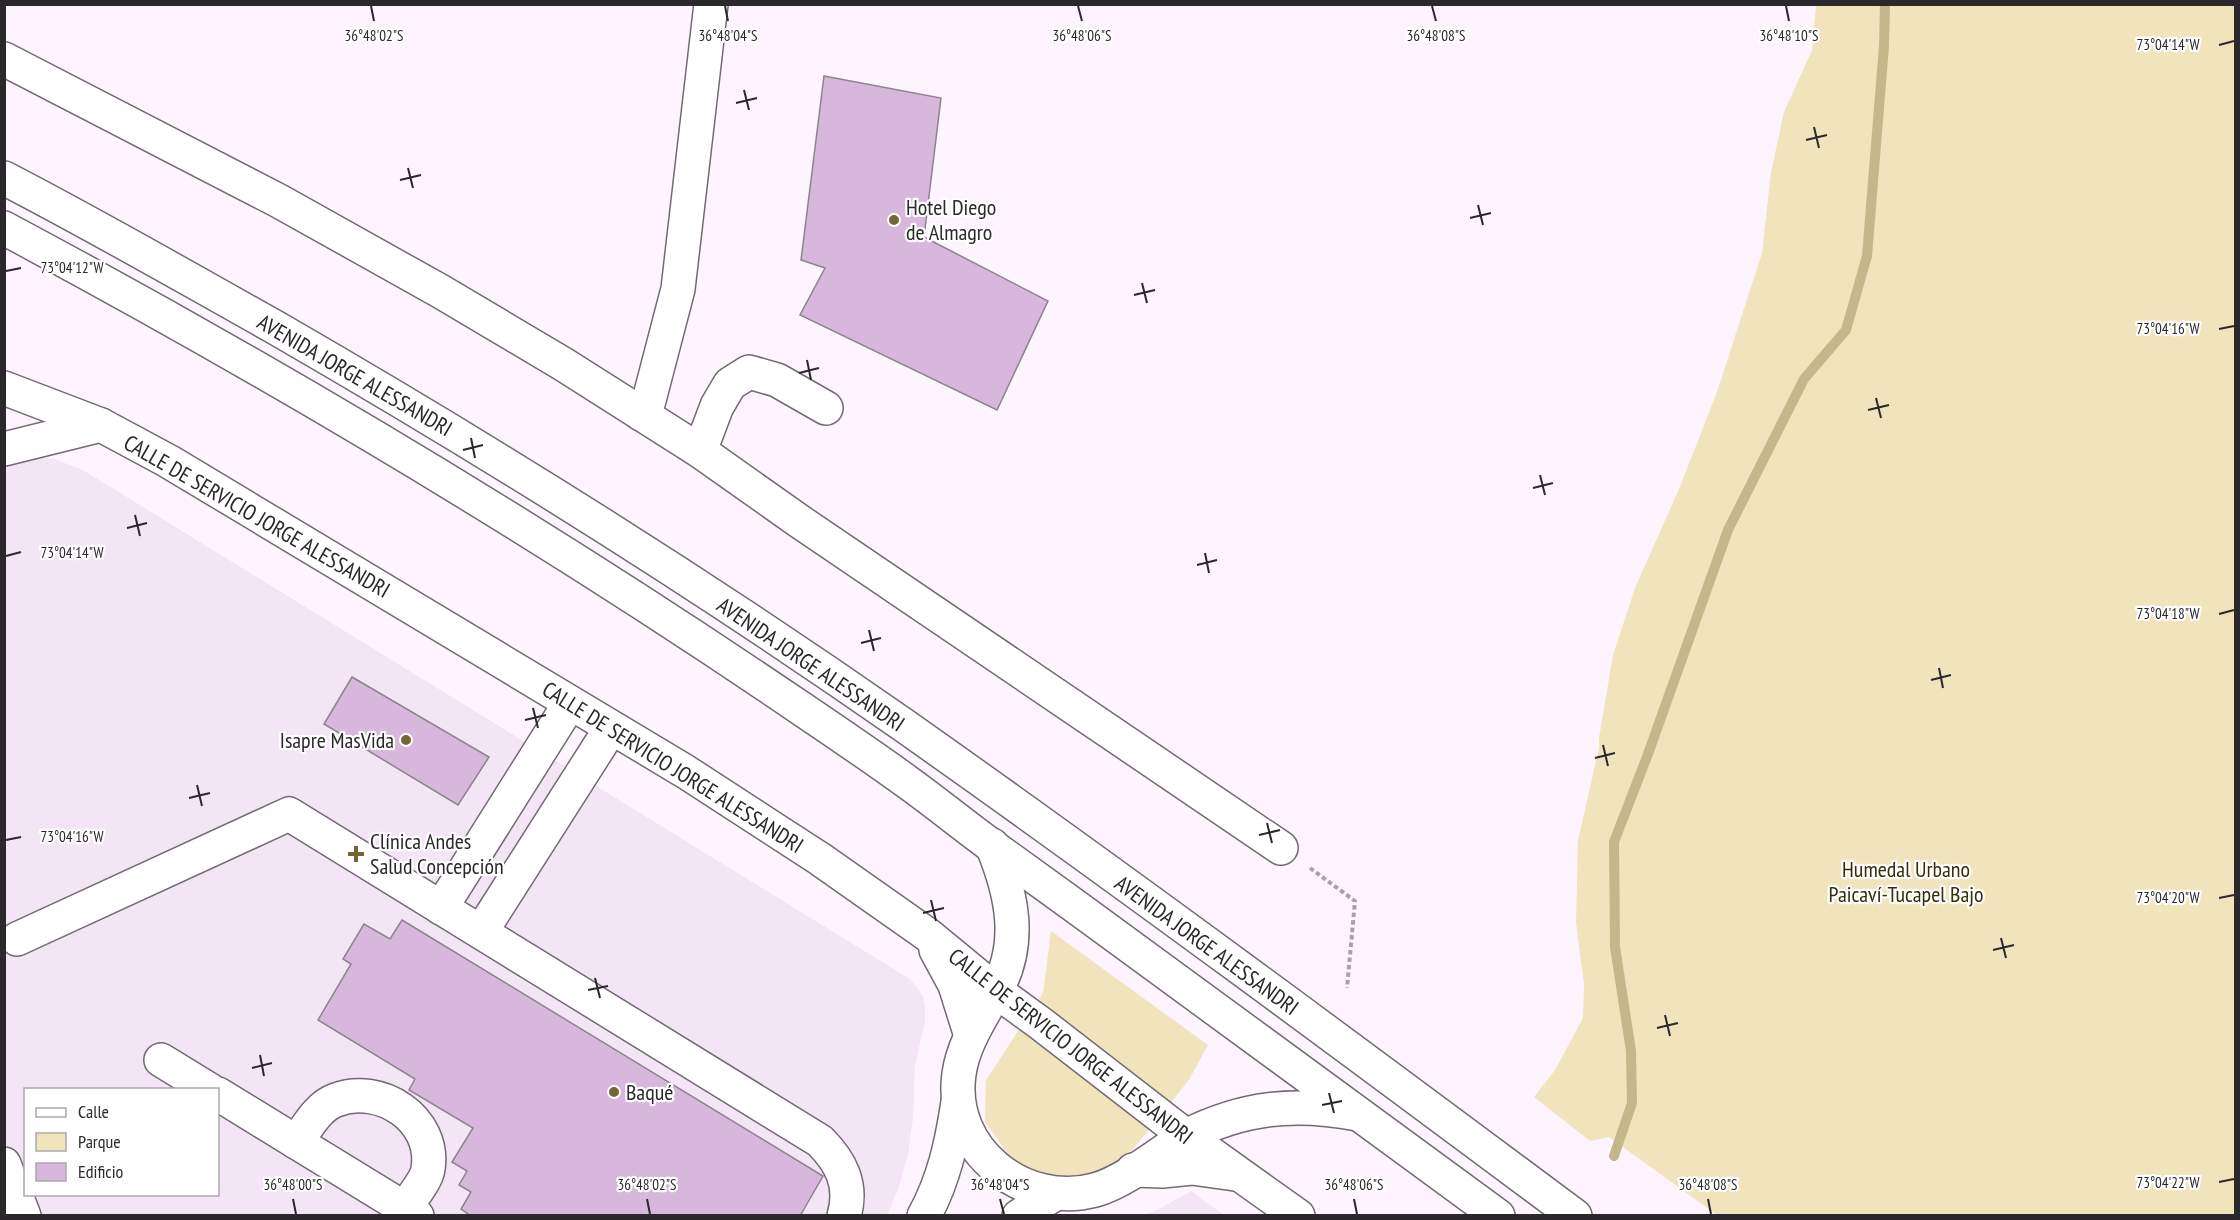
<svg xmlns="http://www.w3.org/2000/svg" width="2240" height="1220" font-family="'PT Sans Narrow',sans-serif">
	<rect width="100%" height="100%" fill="#fef4ff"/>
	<g fill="#f4e5f6" fill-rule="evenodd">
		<path d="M39 457 54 459 83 470 910 979 923 996 925 1008V1021L915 1066 913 1118 908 1155 898 1190 887 1215H5L4 465ZM26 1090H218V1194H26Z"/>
		<path d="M1191 1191 1224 1215H1145L1157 1210Z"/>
	</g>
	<g fill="#f1e4bc">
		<path d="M1816 5H2235V1215H1717L1609 1137 1590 1141 1534 1097 1555 1070 1583 1018 1584 984 1576 923 1578 840 1599 748V738L1613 655 1635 588 1679 489 1717 392 1762 253 1771 172 1784 112 1812 50Z"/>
		<path d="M1051 931 1208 1045 1189 1080 1134 1148 1104 1175 1069 1187 1019 1170 985 1122 986 1080 1043 993Z"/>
	</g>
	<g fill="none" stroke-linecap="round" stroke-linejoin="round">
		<path stroke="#c4b78b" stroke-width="10" d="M1614 1156 1632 1103 1631 1051 1615 947 1614 842 1648 754 1728 530 1804 379 1846 330 1867 256 1884 46 1885 4"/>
	</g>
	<g fill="#d7b7dc" stroke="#8c848d" stroke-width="1.5">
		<path d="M824 76 941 98 924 237 1048 301 997 410 800 315 825 268 801 260Z"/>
		<path d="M352 677 489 757 458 805 324 724Z"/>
		<path d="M402 920 823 1176 800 1216H471L461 1209 471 1192 459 1185 467 1171 452 1162 473 1128 409 1090 415 1079 318 1020 351 964 343 959 364 924 390 939Z"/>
	</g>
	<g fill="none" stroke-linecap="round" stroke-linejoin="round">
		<g stroke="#726a73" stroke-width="36">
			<g id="minor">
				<path d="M4 59 279 201 440 291 563 364 700 451 799 521 1281 848"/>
				<path d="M4 388 101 425 168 461 686 772 820 859 928 935 996 991 1040 1023 1186 1136 1298 1216"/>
				<path d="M641 414 648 404 678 289 711 4"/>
				<path d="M4 449 101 425"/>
				<path d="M700 451 717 406 730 384 749 372 777 380 826 408"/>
				<path d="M441 908 570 703"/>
				<path d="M481 932 611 728"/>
				<path d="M17 939 289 814 820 1141C841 1162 853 1185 844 1216"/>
				<path d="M936 950 955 985 971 1036"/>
				<path d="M996 991C981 1018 963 1044 959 1074 948 1150 1024 1209 1095 1190 1124 1182 1160 1153 1186 1136"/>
				<path d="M161 1060 210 1090"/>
				<path d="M218 1094 417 1216"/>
				<path d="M296 1142C308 1127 317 1107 336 1100 380 1083 436 1119 428 1169 427 1179 411 1199 405 1208"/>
				<path d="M4 1164 24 1216"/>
				<path d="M1133 1170 1162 1171 1192 1168 1235 1174"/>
				<path d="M924 1216C944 1180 952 1142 958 1102"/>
				<path d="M1019 1216 1055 1194"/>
			</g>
		</g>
		<g stroke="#726a73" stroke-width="36">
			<g id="highway">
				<path d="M4 178C97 226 187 278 278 329 491 452 700 583 902 724 1129 884 1352 1050 1575 1216"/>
				<path d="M4 228C277 374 543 533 799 707 836 732 873 757 910 784 939 805 967 828 996 849 1164 970 1331 1092 1498 1216"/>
				<path d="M992 845C1012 894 1023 943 996 991"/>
				<path d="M1186 1136C1244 1107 1294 1102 1358 1114"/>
			</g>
		</g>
		<path stroke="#a8a1a9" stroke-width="4" stroke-dasharray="4.5 3" stroke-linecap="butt" d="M1310 868 1355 901 1347 988"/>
		<use href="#minor" stroke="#fff" stroke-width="33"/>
		<use href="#highway" stroke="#fff" stroke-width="33"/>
	</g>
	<path fill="none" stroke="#2b282c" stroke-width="2" d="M371 6 374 21M725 6 728 21M1078 6 1082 21M1432 6 1436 21M1786 6 1789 21M2219 45 2234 41M744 90 749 110M736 103 757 98M1814 127 1819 148M1806 140 1827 135M408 168 413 188M400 180 421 175M1478 205 1483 225M1470 218 1491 213M6 271 21 268M1142 283 1147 303M1134 295 1155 290M2219 329 2234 326M807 360 811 380M799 373 819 368M1876 398 1881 418M1868 410 1889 405M471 438 475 458M463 450 483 445M1540 475 1545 495M1533 488 1553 483M135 515 140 536M127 528 147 523M1205 553 1209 573M6 556 21 552M1197 565 1217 560M2219 614 2234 610M869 630 874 651M861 643 881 638M1939 668 1943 688M1931 680 1951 675M533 708 538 728M525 720 546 715M1603 745 1608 766M1595 758 1615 753M197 785 202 806M189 798 210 793M1267 823 1272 843M1259 835 1280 830M6 840 21 837M2219 898 2234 895M931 900 936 921M923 913 944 908M2001 938 2006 958M1993 950 2014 945M595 978 600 998M588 990 608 986M1665 1015 1670 1036M1657 1028 1678 1023M260 1055 264 1076M252 1068 272 1063M1329 1093 1334 1113M1322 1105 1342 1101M2219 1182 2234 1179M293 1199 296 1214M647 1199 650 1214M1000 1199 1004 1214M1354 1199 1357 1214M1708 1199 1711 1214"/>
	<g fill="#756533" stroke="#fff" stroke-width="2">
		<circle cx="894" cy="220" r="6"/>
		<circle cx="406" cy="740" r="6"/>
		<path d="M353 845h6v6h6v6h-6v6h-6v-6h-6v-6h6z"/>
		<circle cx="614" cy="1092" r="6"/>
	</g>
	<g text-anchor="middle" stroke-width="4.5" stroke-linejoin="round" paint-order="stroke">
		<g font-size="22" fill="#2b282c" stroke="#fff" text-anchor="start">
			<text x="906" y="215">Hotel Diego<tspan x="906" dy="25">de Almagro</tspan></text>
			<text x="394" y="748" text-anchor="end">Isapre MasVida</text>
			<text x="370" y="849">Clínica Andes<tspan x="370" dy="25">Salud Concepción</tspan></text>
			<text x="626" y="1100">Baqué</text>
		</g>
		<g font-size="22" fill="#2b282c" stroke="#fff">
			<text transform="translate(355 375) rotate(30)" y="8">AVENIDA JORGE ALESSANDRI</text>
			<text transform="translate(257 516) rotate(30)" y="8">CALLE DE SERVICIO JORGE ALESSANDRI</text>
			<text transform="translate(811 664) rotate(34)" y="8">AVENIDA JORGE ALESSANDRI</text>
			<text transform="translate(673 767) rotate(32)" y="8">CALLE DE SERVICIO JORGE ALESSANDRI</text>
			<text transform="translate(1207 945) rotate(36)" y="8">AVENIDA JORGE ALESSANDRI</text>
			<text transform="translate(1071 1046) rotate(38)" y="8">CALLE DE SERVICIO JORGE ALESSANDRI</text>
		</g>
		<g font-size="22" fill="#362c06" stroke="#fff">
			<text x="1906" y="877">Humedal Urbano<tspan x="1906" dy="25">Paicaví-Tucapel Bajo</tspan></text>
		</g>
	</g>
	<g font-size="15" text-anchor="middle" fill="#2b282c" stroke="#fff" stroke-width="4.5" stroke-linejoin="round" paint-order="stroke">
		<text x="374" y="41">36°48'02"S</text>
		<text x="728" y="41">36°48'04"S</text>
		<text x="1082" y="41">36°48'06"S</text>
		<text x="1436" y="41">36°48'08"S</text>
		<text x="1789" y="41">36°48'10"S</text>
		<text x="2168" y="50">73°04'14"W</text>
		<text x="72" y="273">73°04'12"W</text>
		<text x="2168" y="334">73°04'16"W</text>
		<text x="72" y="558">73°04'14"W</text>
		<text x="2168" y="619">73°04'18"W</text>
		<text x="72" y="842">73°04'16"W</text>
		<text x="2168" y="903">73°04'20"W</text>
		<text x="2168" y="1188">73°04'22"W</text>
		<text x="293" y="1190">36°48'00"S</text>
		<text x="647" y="1190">36°48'02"S</text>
		<text x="1000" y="1190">36°48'04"S</text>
		<text x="1354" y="1190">36°48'06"S</text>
		<text x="1708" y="1190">36°48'08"S</text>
	</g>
	<rect width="2240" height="1220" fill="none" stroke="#2b282c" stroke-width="12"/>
	<rect x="24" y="1088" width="195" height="108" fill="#ffffff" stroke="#aaa9ab" stroke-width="1.5"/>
	<rect x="36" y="1108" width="30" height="9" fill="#ffffff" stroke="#aaa9ab" stroke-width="1.5"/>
	<text x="78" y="1118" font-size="18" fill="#2b282c">Calle</text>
	<rect x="36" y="1133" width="30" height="18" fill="#f1e4bc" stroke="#aaa9ab" stroke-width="1.5"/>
	<text x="78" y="1148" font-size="18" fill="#2b282c">Parque</text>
	<rect x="36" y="1163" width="30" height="18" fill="#d7b7dc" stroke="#aaa9ab" stroke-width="1.5"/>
	<text x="78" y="1178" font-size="18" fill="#2b282c">Edificio</text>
</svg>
